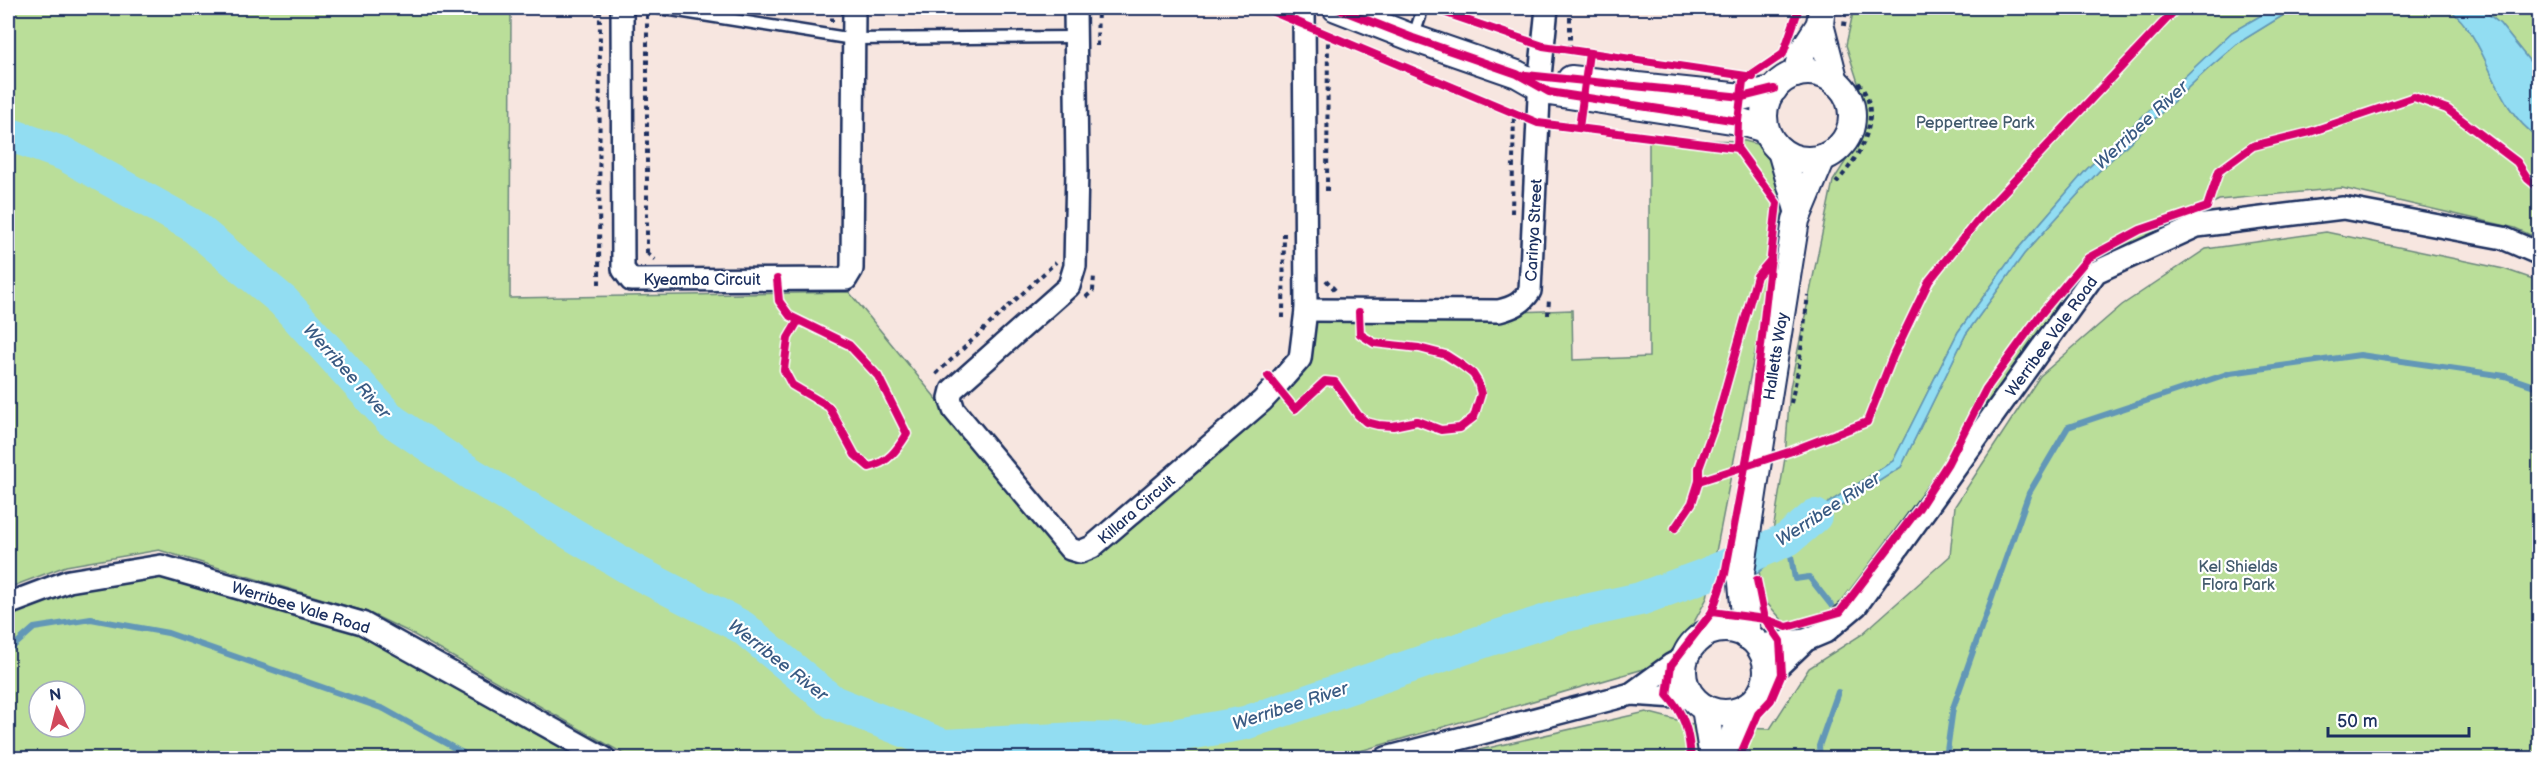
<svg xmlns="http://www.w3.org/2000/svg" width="2547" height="766" font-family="'Balsamiq Sans',sans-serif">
	<rect width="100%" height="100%" fill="#f7e6e0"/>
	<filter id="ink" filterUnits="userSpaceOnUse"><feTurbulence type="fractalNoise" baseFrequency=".0167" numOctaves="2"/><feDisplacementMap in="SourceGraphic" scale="12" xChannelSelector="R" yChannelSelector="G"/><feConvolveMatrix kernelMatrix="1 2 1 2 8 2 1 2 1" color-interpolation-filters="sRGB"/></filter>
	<g filter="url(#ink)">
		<g fill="#bade99" stroke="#6a867c" stroke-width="1.5" fill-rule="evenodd">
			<path d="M8 8H511L510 298 849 292 1064 555 1091 556 1271 407 1310 362 1313 319 1572 310 1573 360 1649 357V139L1745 141 1760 145 1779 158 1786 193 1707 598 1693 624 1661 664 1336 758H631L409 632 367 612 159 550 66 566 8 588Z"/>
			<path d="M1854 8H2274L2232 32 2087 169 2017 250 1958 332 1893 461 1805 518 1770 549 1785 458 1790 388 1833 181 1859 140 1862 95 1846 45Z"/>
			<path d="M2295 8H2448C2491 41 2490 105 2539 138V239L2515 228 2342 188 2219 200 2092 264 2029 344 1923 493 1843 599 1814 626 1785 623 1764 600 1759 571 1810 526 1901 467 1966 334 2024 254 2098 172 2209 68 2238 43Z"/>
			<path d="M2481 8H2539V73L2500 24Z"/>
			<path d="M2326 232 2504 269 2539 281V758H1444L1646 712 1704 727 1770 729 1809 668 1861 635 1950 556 1955 506 2040 376 2122 305 2206 249Z"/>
			<path d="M159 574 364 635 582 758H8V617L70 590ZM39 691H75V727H39Z"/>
		</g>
		<g fill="#92ddf2" stroke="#6297b7" stroke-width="1.5">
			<path d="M2274 8H2295L2238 43 2209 68 2098 172 2024 254 1966 334 1901 467 1810 526 1750 580 1745 572 1805 518 1893 461 1958 332 2017 250 2087 169 2232 32Z"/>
			<path d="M2448 8H2481L2500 24 2539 73V138C2490 105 2491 41 2448 8Z"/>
		</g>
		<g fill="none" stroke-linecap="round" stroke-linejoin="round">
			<g stroke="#6297b7" stroke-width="6">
				<path d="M1788 539 1795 579 1809 577 1831 605"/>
				<path d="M8 651 34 628 91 619 168 633 384 709 472 758"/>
				<path d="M1820 758 1819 746 1838 692"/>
				<path d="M1946 758 1953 708 2029 493 2068 427 2230 373 2360 355 2505 376 2540 388"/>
			</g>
			<path stroke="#92ddf2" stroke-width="34" d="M8 134 64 154 192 225 283 301 391 420 473 475 636 572 742 627 833 702 944 746 1079 739 1150 740 1245 723 1487 640 1562 616 1640 599 1703 576 1788 539 1815 516"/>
			<g stroke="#1b2f5e" stroke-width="15">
				<g id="service">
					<path d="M659 8 853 39 1075 37"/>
					<path d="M1413 38 1420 17 1419 8"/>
				</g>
			</g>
			<g stroke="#1b2f5e" stroke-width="26">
				<g id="minor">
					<path d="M622 8 623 269 631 280 846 279 852 269 854 8"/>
					<path d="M1075 8 1077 168 1075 266 1069 286 952 390 950 398 954 410 1070 549 1080 552 1092 547 1262 401 1276 386 1300 359 1306 310 1304 8"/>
					<path d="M1306 310 1499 311C1514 307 1521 304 1530 291L1540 76 1547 8"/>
					<path d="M8 604 69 581 161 566 362 623 604 758"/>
					<path d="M1758 645 1806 640"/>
					<path d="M1767 677 1806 640 1825 632 1857 605 2096 272 2197 226 2343 208 2503 238 2540 254"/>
					<path d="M1631 694 1671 665 1684 658"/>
					<path d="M1386 758 1631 694 1692 698"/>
				</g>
			</g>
			<g stroke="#1b2f5e" stroke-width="30">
				<g id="tertiary">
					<path d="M1336 8 1413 38 1517 74 1549 92 1738 121 1765 129"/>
					<path d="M1822 8 1820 24 1835 82"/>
					<circle cx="1808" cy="116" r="44"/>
					<path d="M1796 74 1802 52 1820 24"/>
					<path d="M1571 79 1742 97 1774 89"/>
					<path d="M1781 151 1798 210"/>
					<circle cx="1725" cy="671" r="42"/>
					<path d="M1747 636 1741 572 1762 435 1796 220 1822 158"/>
					<path d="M1705 708 1713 758"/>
					<path d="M1726 758 1742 710"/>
				</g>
			</g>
			<g stroke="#1b2f5e" stroke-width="4" stroke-dasharray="4.5 4.5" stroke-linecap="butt">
				<path d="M1570 8V50"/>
				<path d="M832 22V8"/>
				<path d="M1844 26 1846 8"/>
				<path d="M1097 46 1098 8"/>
				<path d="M1836 183C1861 155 1886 114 1857 81"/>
				<path d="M1327 191 1328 33"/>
				<path d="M1512 213 1514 112"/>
				<path d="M647 253 655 260"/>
				<path d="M647 253V14"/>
				<path d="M1326 280 1336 291"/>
				<path d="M599 284 600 8"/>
				<path d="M1086 297 1093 291 1094 275"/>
				<path d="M1548 315 1549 299"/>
				<path d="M1283 318 1284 233"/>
				<path d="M936 374 1056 262"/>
				<path d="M1791 403 1799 366 1808 295"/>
			</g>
			<use href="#service" stroke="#fff" stroke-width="10"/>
			<use href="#minor" stroke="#fff" stroke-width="21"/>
			<use href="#tertiary" stroke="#fff" stroke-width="26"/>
			<g stroke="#fff" stroke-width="11">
				<g id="cycleway">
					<path d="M1264 8 1538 123 1737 148"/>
					<path d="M1336 8 1413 38 1517 74 1549 92 1738 121"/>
					<path d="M1437 8V10L1543 46 1753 77"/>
					<path d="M1799 8 1783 54 1743 81 1738 121 1737 148 1777 203 1751 435 1725 574 1712 612 1765 619 1787 627 1840 612 1919 508 1948 463 1986 389 2040 315 2088 258 2140 230 2207 207 2219 171 2253 146 2310 132 2414 97 2447 109 2517 162 2528 179 2540 189"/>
					<path d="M1526 75 1742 97 1774 89"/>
					<path d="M1579 128 1589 53"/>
					<path d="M777 279 779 301 790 316 849 345 878 376 907 434C897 450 888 463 869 467L855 455 829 407 792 385 784 370 788 338 798 321"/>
					<path d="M1268 376 1295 409 1325 381 1335 382 1358 415 1366 422 1378 425 1393 426 1417 421 1441 430 1460 428 1474 417 1481 394 1478 382 1473 374 1460 364 1446 355 1419 348 1374 343 1360 334 1359 312"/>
					<path d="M1699 481 1789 452 1867 422 1893 356 1929 281 1981 216 2177 8"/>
					<path d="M1675 528 1692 503 1699 481V468L1717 419 1757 276 1771 260"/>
					<path d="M1691 758C1689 733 1685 714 1667 695L1671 665 1712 612"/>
					<path d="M1739 758 1758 714 1771 700 1782 674 1780 641 1765 619 1757 580"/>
				</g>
			</g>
			<use href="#cycleway" stroke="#d6006c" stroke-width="8"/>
		</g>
	</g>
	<g text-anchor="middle" stroke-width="4.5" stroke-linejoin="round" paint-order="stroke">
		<g font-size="16" fill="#435b6d" stroke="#fff">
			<text x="1975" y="128">Peppertree Park</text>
			<text x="2238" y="572">Kel Shields<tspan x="2238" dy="18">Flora Park</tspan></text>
		</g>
		<g font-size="16" fill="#1b2f5e" stroke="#fff">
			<text transform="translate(1533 230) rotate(-87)" y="6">Carinya Street</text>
			<text x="702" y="285">Kyeamba Circuit</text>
			<text transform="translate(2051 336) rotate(-54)" y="6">Werribee Vale Road</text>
			<text transform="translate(1775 356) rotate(-81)" y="6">Halletts Way</text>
			<text transform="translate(1136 509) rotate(-41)" y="6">Killara Circuit</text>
			<text transform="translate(301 607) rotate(17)" y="6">Werribee Vale Road</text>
		</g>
		<g font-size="18" font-style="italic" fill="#395a83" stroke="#fff">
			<text transform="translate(2141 125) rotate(-43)" y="6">Werribee River</text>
			<text transform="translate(347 371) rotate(48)" y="6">Werribee River</text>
			<text transform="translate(1828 509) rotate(-33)" y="6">Werribee River</text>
			<text transform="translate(778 660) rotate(38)" y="6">Werribee River</text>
			<text transform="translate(1290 706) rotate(-18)" y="6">Werribee River</text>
		</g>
	</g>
	<rect width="2547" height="766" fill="none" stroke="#fff" stroke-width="30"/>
	<rect x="15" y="15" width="2517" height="736" fill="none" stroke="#1b2f5e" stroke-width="2" filter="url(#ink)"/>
	<g transform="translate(57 709) rotate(353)"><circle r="28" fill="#ffffff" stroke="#a4acbf" stroke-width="1.5"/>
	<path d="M0-4.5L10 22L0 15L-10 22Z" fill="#d1495b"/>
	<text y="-9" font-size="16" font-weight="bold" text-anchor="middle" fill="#1b2f5e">N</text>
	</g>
	<path d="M2328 727v9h141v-9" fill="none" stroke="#1b2f5e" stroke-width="3"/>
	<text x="2337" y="727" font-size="18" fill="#1b2f5e" stroke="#ffffff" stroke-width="4.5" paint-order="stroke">50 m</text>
</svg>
